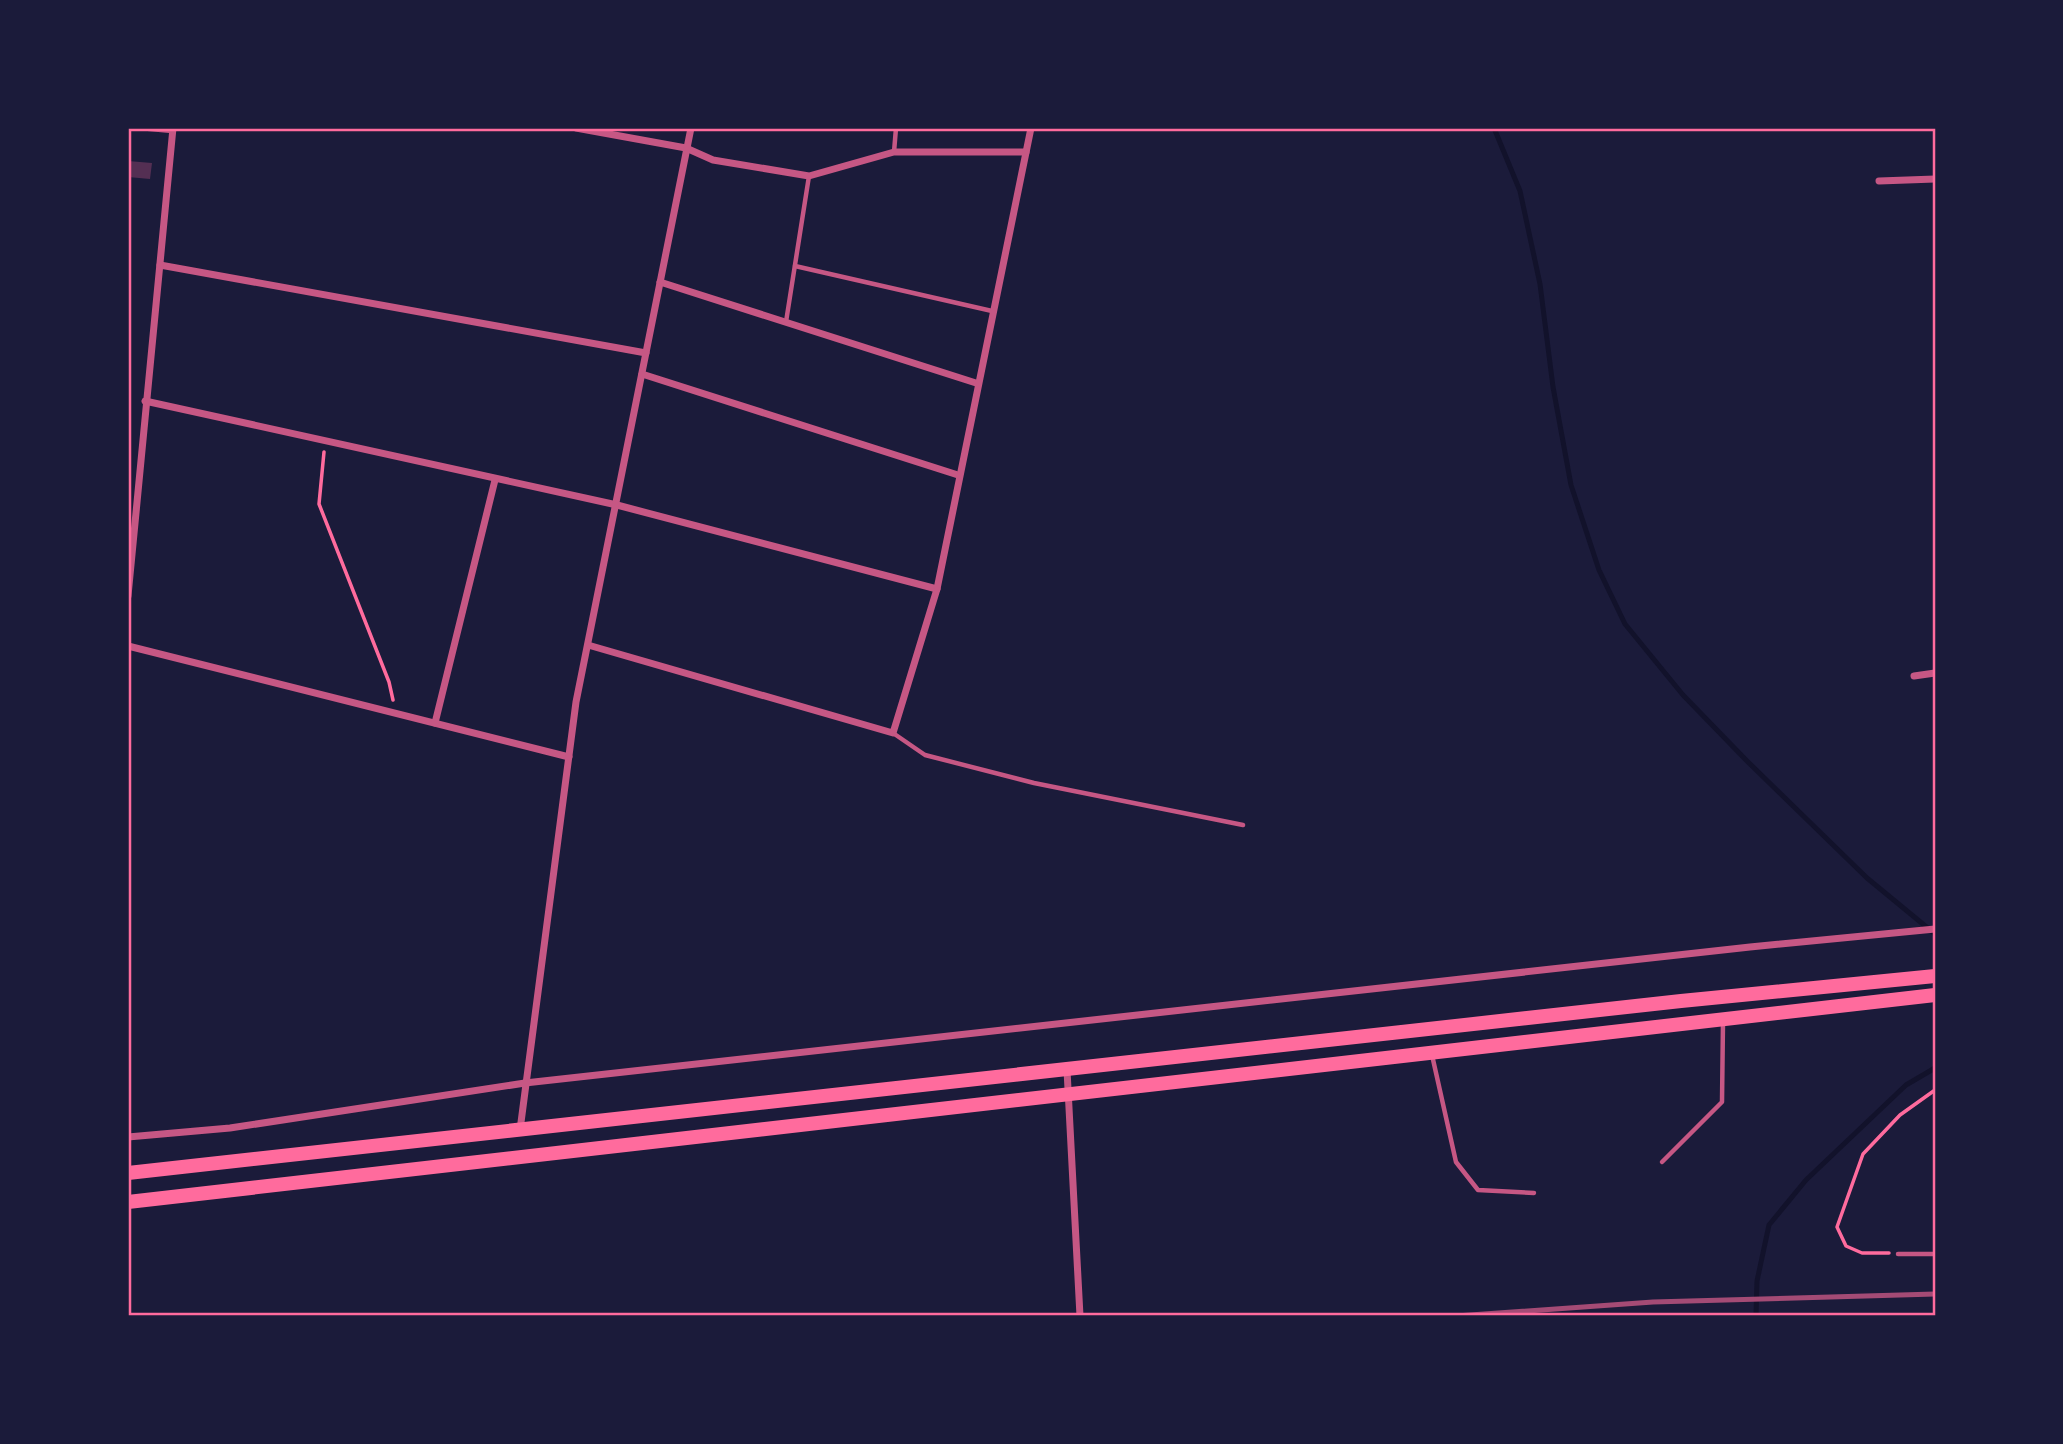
<svg xmlns="http://www.w3.org/2000/svg" width="2063" height="1444" font-family="Commissioner,sans-serif">
	<rect width="100%" height="100%" fill="#1b1b3a"/>
	<g fill="none" stroke-linecap="round" stroke-linejoin="round">
		<g stroke="#12122b" stroke-width="5">
			<path d="M1494 128 1520 191 1540 284 1553 387 1571 485 1599 570 1625 624 1683 695 1747 761 1867 878 1935 934"/>
			<path d="M1756 1316 1757 1281 1769 1225 1806 1180 1906 1085 1935 1068"/>
		</g>
	</g>
	<path fill="#542f53" d="M128 161 152 163 150 179 128 177Z"/>
	<g fill="none" stroke-linecap="round" stroke-linejoin="round">
		<g stroke="#ff6b9d" stroke-width="3.5">
			<path d="M324 452 319 504 389 682 393 700"/>
			<path d="M1889 1253H1862L1846 1246 1837 1227 1863 1154 1900 1115 1935 1090"/>
		</g>
		<g stroke="#c65784" stroke-width="4.5">
			<path d="M139 128 172 131"/>
			<path d="M894 152 896 128"/>
			<path d="M795 266 992 311"/>
			<path d="M786 322 809 176"/>
			<path d="M893 733 925 755 1034 783 1243 825"/>
			<path d="M1432 1055 1456 1162 1478 1190 1534 1193"/>
			<path d="M1662 1162 1722 1102 1723 1022"/>
			<path d="M1898 1254H1935"/>
		</g>
		<g stroke="#c65784" stroke-width="7">
			<path d="M576 128 686 148 713 160 809 176 894 152H1026"/>
			<path d="M1879 181 1935 179"/>
			<path d="M160 265 646 353"/>
			<path d="M660 282 976 383"/>
			<path d="M642 374 958 475"/>
			<path d="M145 401 617 505 937 589"/>
			<path d="M128 596 173 128"/>
			<path d="M588 645 893 733 937 589 1031 128"/>
			<path d="M128 646 569 757"/>
			<path d="M1914 676 1935 673"/>
			<path d="M435 723 495 480"/>
			<path d="M1067 1070 1080 1316"/>
			<path d="M520 1130 576 702 691 128"/>
			<path d="M128 1137 230 1128 525 1083 1750 947 1935 929"/>
		</g>
		<g stroke="#ff6b9d" stroke-width="14">
			<path d="M128 1173 1681 1001 1935 976"/>
			<path d="M128 1202 1935 995"/>
		</g>
		<path stroke="#a44b75" stroke-width="5" d="M1456 1316 1653 1302 1935 1294"/>
	</g>
	<rect width="2063" height="1444" fill="none" stroke="#1b1b3a" stroke-width="259"/>
	<rect x="130" y="130" width="1804" height="1184" fill="none" stroke="#ff6b9d" stroke-width="2.5"/>
</svg>
